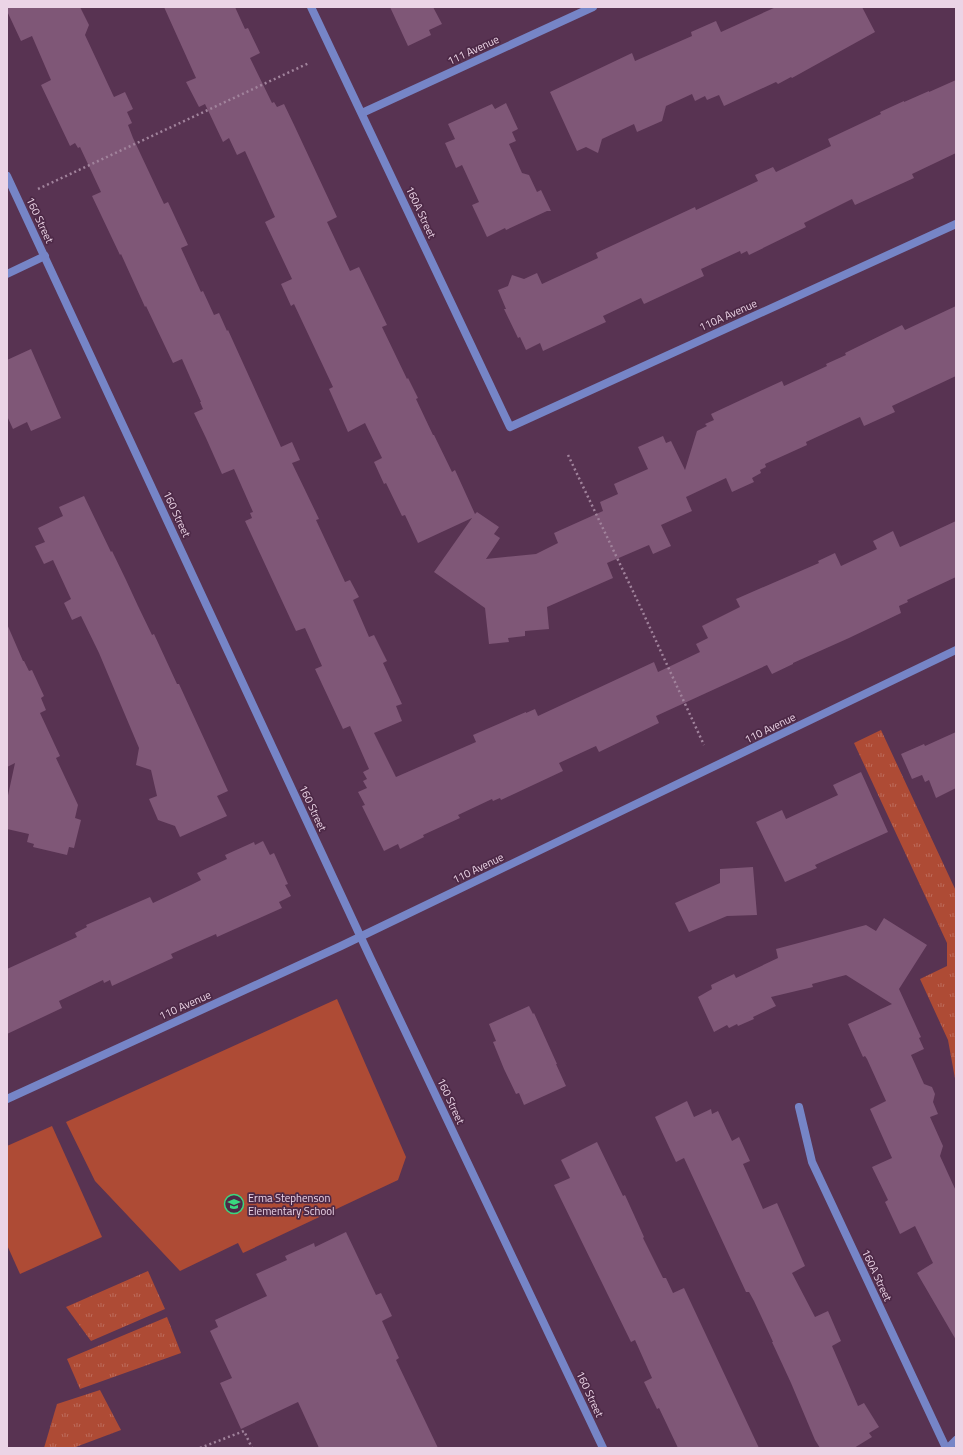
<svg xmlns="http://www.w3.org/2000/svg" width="963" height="1455" font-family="'Titillium Web',sans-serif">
	<defs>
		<pattern id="park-tufts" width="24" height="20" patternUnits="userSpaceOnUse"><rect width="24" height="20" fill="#ae4b35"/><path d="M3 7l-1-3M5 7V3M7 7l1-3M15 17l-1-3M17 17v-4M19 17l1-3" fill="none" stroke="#bd6c5c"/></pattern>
	</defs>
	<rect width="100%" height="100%" fill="#583352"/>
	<g fill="#ae4b35">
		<path d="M337 999 406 1157 398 1180 243 1253 238 1243 180 1271 95 1181 66 1122Z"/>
		<path d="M52 1126 102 1237 20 1274 7 1245V1146Z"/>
	</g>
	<g fill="url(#park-tufts)">
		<path d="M881 730 956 891V1084L948 1040 920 979 947 966V943L854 743Z"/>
		<path d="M148 1271 165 1309 91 1341 66 1307Z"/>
		<path d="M167 1317 181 1353 80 1389 67 1359Z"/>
		<path d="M100 1390 121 1430 73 1448H44L57 1404Z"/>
	</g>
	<g fill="#7f5777">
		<path d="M7 7H80L89 25 85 35 113 95 114 97 125 92 133 109 127 112 132 123 128 125 133 138 164 204 168 202 188 245 181 248 201 292 203 291 214 315 219 313 227 331 228 330 281 447 292 442 300 460 292 463 319 519 316 520 345 582 350 580 359 597 353 600 369 637 374 635 387 661 383 663 402 704 396 706 402 721 374 733 396 777 476 742 473 735 526 712V713L535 709 538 716 654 662 658 672 700 652 696 644 708 638 702 626 740 607 736 599 819 563 818 561 835 553 841 566 877 549 873 541 893 531 900 547 956 521V577L907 600 908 602 899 606 901 613 849 638 793 663V664L772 674 767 665 656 716 659 723 599 752 596 746 559 763 563 771 501 800 500 798 493 801 492 799 458 815 460 818 423 835 424 837 400 849 398 844 384 851 362 806 365 805 358 792 367 788 363 781 367 779 363 772 369 769 350 726 343 729 315 669 322 666 305 628 296 631 245 521 252 518 250 513 253 512 234 469 222 474 206 438 194 413 203 409 200 402H201L182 359 173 363 146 306 145 307 121 254 120 255 92 196 101 192 80 147 78 148 75 143 70 146 41 85 51 80 32 36 21 41 7 11Z"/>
		<path d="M164 7H235L245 29 248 28 260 53 250 58 272 103 274 102 277 107 284 104 295 127 337 217 327 222 350 271 359 267 387 325 382 327 407 379 408 378 418 398 416 399 433 435H434L452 472 455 470 475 514 477 512 499 527 494 534 500 538 486 559 536 554 558 543 554 533 603 511 600 502 618 494 614 484 648 469 638 447 663 436 666 443 671 441 685 470 697 431 707 426 705 424 714 420 711 414 782 381 784 386 827 366 826 364 846 355 845 353 902 325 905 330 956 306V376L892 406 895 412 864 426 860 417 806 442 807 445 765 464 766 467 760 470 761 473 752 478 754 482 732 492 726 478 686 497 692 511 661 525 671 546 653 554 649 545 607 563 613 578 547 607 549 629 525 631V636L508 638 509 642 489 644 485 608 434 572 472 518 418 543 405 515 402 516 386 483 384 484 374 462 382 458 365 423 348 432 329 389 333 387 294 304 291 306 281 284 292 279 265 222 275 217 245 151 237 155 229 138 223 142 205 104 199 107 186 82 196 78Z"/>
		<path d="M390 7H433L442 24 429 30 431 35 408 46Z"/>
		<path d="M776 7H862L875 32 792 78 791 77 778 84 776 82 724 106 719 95 707 100 705 96 695 101 692 94 666 106 662 121 637 132 634 124 602 139 598 153 586 147 577 151 550 92 632 53 635 61 692 36 691 32 716 21 721 32Z"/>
		<path d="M956 80V153L912 174 914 178 855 205 852 199 804 223 806 227 749 255 747 251 741 254 740 251 701 269 704 276 644 304 641 298 603 316 606 322 543 351 540 343 526 350 520 337 518 338 504 309H506L498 290 508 286 512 275 524 279 537 273 542 284 598 258 596 253 695 207 696 210 758 181 755 175 773 167 776 172 831 146 828 139 881 114 880 112 904 101V102L929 91V92Z"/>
		<path d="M506 103 518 129 512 132 516 141 509 144 522 173 529 175 537 192 541 190 551 211H547L506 230 505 228 487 237 472 205 479 202 462 165 456 168 445 143 455 139 448 124 492 104 495 109Z"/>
		<path d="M31 349 61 418 31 431 27 422 13 429 7 416V360Z"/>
		<path d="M84 496 111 552 112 551 126 580 138 606 152 635 154 634 177 684H179L228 791 217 796 227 816 180 837 175 826 158 820 149 799 157 796 151 770 136 765 139 748 99 653 81 616 72 620 64 603 71 599 53 560 44 564 35 546 45 542 38 528 63 516 59 507Z"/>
		<path d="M7 624 23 661H24L29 671 32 670 44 696 41 698 46 710 40 713 60 756 56 758 78 805 75 818 81 820 74 848 69 847 67 855 33 847 34 844 27 842 29 834 7 829V800L15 763 7 767Z"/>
		<path d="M956 732V788L936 798 929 780 925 782 922 775 912 779 901 754 924 744 925 746Z"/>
		<path d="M861 772 888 832 815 865 817 868 785 882 756 822 782 810 786 819 838 795 833 785Z"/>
		<path d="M263 841 270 855 274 853 288 884 285 885 291 896 279 902 282 908 217 937 216 934 171 954 173 958 112 986 110 980 104 983 103 980 59 1001 62 1008 7 1034V969L77 937 75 933 87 927 86 925 150 897 153 903 191 885 201 880 197 873 227 859 225 855 254 842 255 845Z"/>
		<path d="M753 867 757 915 727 916 689 932 675 903 720 883V869Z"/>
		<path d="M884 918 927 945 899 989 921 1037 919 1038 924 1049 911 1055 924 1084 932 1087 935 1094 933 1102 938 1114 930 1117 943 1146 940 1156 956 1191V1340L917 1273 933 1263 915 1226 900 1234 885 1202 888 1200 872 1167 892 1158 870 1109 886 1101 867 1059 865 1056 863 1057 848 1024 892 1004 846 975 812 984 813 987 771 997 776 1006 753 1017 754 1019 738 1026 737 1024 729 1028 727 1025 714 1032 698 997 712 989 711 985 734 974 736 978 778 958 776 949 866 925 876 931Z"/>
		<path d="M529 1006 533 1014 534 1013 557 1064H556L566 1086 524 1105 519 1093 516 1094 504 1069 493 1042 496 1041 489 1024Z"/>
		<path d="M687 1101 694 1117 711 1109 712 1114 718 1111 732 1141 739 1137 750 1161 743 1164 763 1209 777 1203 805 1266 792 1273 815 1317 828 1311 841 1341 832 1346 858 1406 864 1403 879 1427 869 1433 872 1437 854 1448H820L815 1440 791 1383 772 1342H773L754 1301 749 1292H746L684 1158 676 1162 655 1117Z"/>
		<path d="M597 1142 623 1196 625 1195 644 1237 643 1238 663 1278H666L673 1293 684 1288 759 1448H678L659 1408 657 1409 644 1382 652 1378 635 1340 631 1342 554 1185 570 1178 561 1160Z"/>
		<path d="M346 1232 376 1295 381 1293 392 1316 382 1321 399 1358 396 1360 438 1448H319L298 1402 241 1429 220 1383 232 1378 210 1331 218 1327 215 1320 267 1296 256 1274 287 1260 285 1256 314 1243 315 1247Z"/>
	</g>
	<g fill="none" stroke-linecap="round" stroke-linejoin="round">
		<g stroke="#a1839c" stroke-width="2.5" stroke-dasharray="2 3" stroke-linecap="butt">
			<path d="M38 189 309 63"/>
			<path d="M568 455 639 604 704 745"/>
			<path d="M200 1448 244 1431 252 1448"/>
		</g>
		<g stroke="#7685c7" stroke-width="8">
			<path d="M311 7 510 427 956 224"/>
			<path d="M362 113 593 7"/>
			<path d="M7 274 45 256"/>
			<path d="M7 1099 341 946 956 650"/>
			<path d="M799 1107 812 1162 946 1448"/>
			<path d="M948 1448 956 1440"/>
		</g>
		<path stroke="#7685c7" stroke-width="8" d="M7 176 370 957 603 1448"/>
	</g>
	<defs>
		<g id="school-ring" transform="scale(1)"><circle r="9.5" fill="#4d2947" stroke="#39d87f" stroke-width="1.5"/><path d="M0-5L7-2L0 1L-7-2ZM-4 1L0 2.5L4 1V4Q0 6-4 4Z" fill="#39d87f"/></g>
	</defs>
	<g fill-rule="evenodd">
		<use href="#school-ring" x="234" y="1204"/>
	</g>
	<g text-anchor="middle" stroke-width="3.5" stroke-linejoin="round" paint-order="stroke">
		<g font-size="11" fill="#ebd4e6" stroke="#4d2947">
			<text transform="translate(473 50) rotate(-25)" y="4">111 Avenue</text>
			<text transform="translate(421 212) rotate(65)" y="4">160A Street</text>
			<text transform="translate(40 220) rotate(65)" y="4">160 Street</text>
			<text transform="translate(728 315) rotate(-24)" y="4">110A Avenue</text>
			<text transform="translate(177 514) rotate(65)" y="4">160 Street</text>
			<text transform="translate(770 728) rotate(-26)" y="4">110 Avenue</text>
			<text transform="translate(313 808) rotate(65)" y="4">160 Street</text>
			<text transform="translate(478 868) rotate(-26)" y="4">110 Avenue</text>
			<text transform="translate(185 1005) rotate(-24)" y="4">110 Avenue</text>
			<text transform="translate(451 1101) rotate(65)" y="4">160 Street</text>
			<text transform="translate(877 1275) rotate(65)" y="4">160A Street</text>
			<text transform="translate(590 1394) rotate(65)" y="4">160 Street</text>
		</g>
		<g font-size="11" fill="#ebd4e6" stroke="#4d2947" text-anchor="start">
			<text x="248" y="1202">Erma Stephenson<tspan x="248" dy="13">Elementary School</tspan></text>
		</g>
	</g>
	<rect width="963" height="1455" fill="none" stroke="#ebd4e6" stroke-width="16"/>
</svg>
